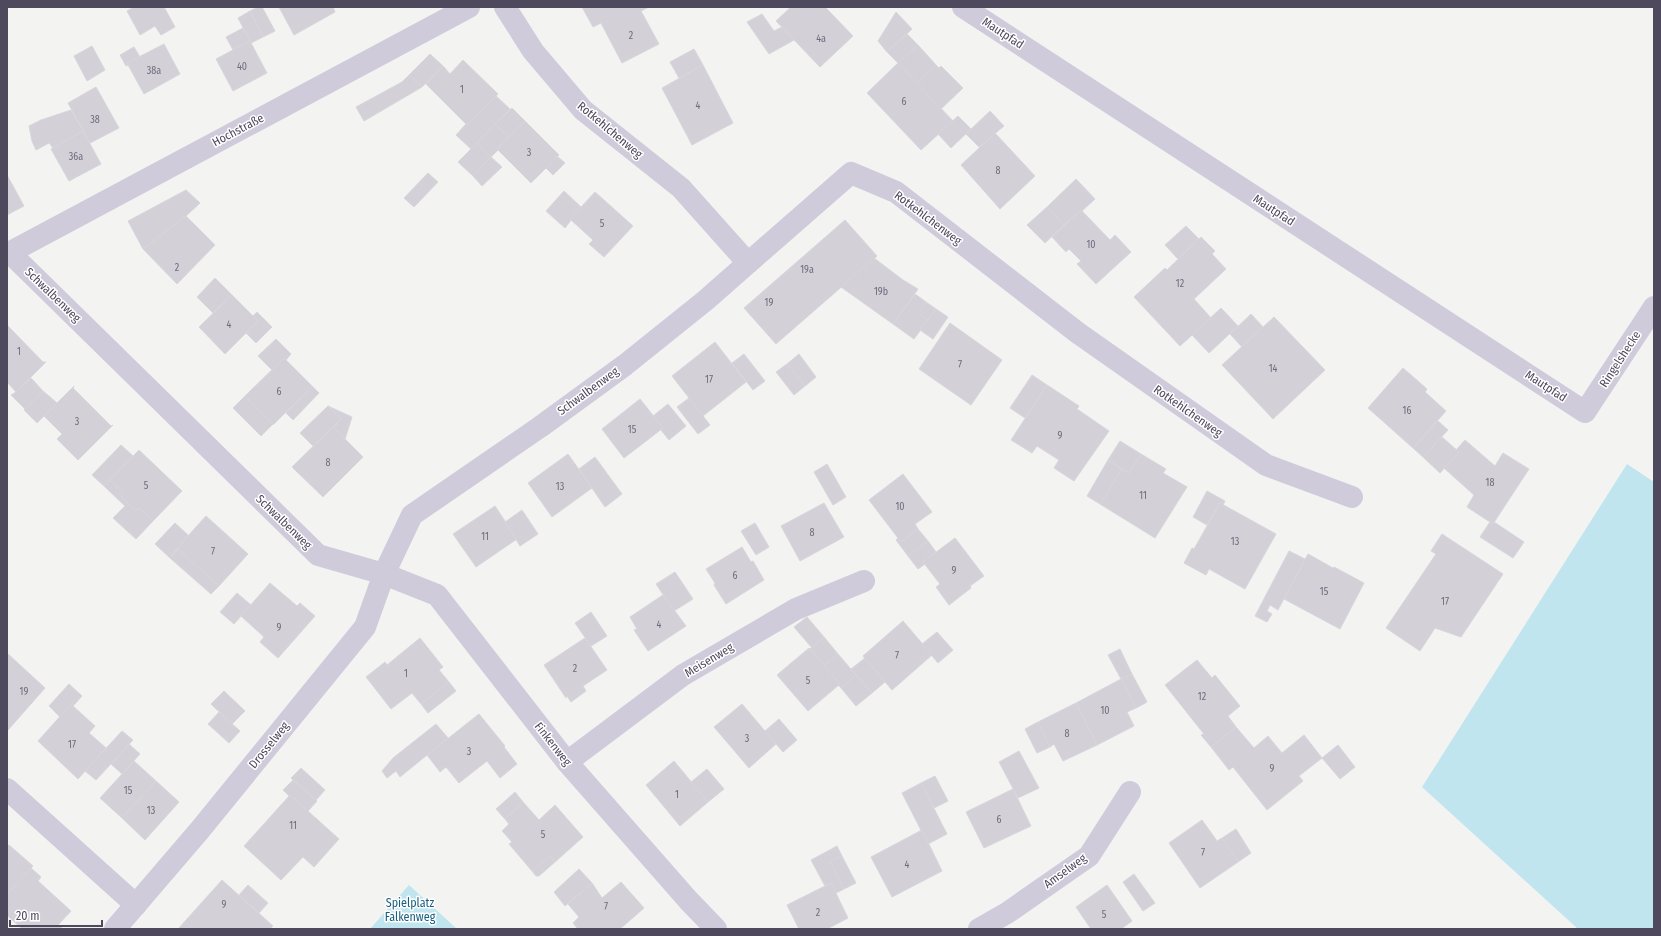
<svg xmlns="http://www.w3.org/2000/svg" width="1661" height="936" font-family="'Fira Sans Condensed',sans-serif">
	<rect width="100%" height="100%" fill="#f3f3f1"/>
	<g fill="#c1e5ef">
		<path d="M1627 464 1654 482V929H1578L1422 787Z"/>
		<path d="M409 885 457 929H370Z"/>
	</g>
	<g fill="#d4d0d8" stroke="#d9d5dc">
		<path d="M134 7H164L175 27 161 35 155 26 140 35 127 11Z"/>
		<path d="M258 7H262L275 31 263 37 250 11Z"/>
		<path d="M279 7H333L335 12 294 35Z"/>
		<path d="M582 7H649L641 11 659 44 622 63 601 23 593 27Z"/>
		<path d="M791 7H825L853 36 820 67 776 21Z"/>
		<path d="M250 11 263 37 251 43 238 18Z"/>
		<path d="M896 12 912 29 887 52 878 41Z"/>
		<path d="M762 14 774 31 782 27 794 40 769 54 747 22Z"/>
		<path d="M243 28 250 41 233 50 226 37Z"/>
		<path d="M907 34 918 45 898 63 887 52Z"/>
		<path d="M250 41 267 73 233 91 216 59Z"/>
		<path d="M164 44 180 74 144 94 127 63Z"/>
		<path d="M918 45 936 65 917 83 898 63Z"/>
		<path d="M92 46 105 70 87 81 74 56Z"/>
		<path d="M134 47 140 57 127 63 128 65 126 66 120 55Z"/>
		<path d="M694 49 703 65 679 78 670 62Z"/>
		<path d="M430 54 443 66 422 87 409 75Z"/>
		<path d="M463 60 498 94 467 125 426 84 443 66 450 74Z"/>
		<path d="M898 63 953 121 921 150 867 93Z"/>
		<path d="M703 65 733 123 692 145 662 88Z"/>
		<path d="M936 65 939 68 941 66 963 88 941 109 917 83Z"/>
		<path d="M409 75 422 87 364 121 356 107 402 82Z"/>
		<path d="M96 87 119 128 90 143 68 103Z"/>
		<path d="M496 96 510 109 471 149 456 135 466 124 467 125Z"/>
		<path d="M512 108 525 121 509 137 495 124Z"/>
		<path d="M71 110 83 131 53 148 49 143 36 150 32 141 29 126 41 120Z"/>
		<path d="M990 111 1004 126 979 147 966 134Z"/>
		<path d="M958 116 971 129 951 148 938 134Z"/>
		<path d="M525 121 559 155 531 183 497 149Z"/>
		<path d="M495 124 509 137 497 149 498 150 491 157 477 143Z"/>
		<path d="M83 131 101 164 69 181 51 149Z"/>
		<path d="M995 133 1035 176 1000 209 961 165Z"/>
		<path d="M477 143 491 157 473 176 458 162Z"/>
		<path d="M557 156 565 163 553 175 546 168Z"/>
		<path d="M491 157 502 167 482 186 473 176Z"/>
		<path d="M428 173 438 182 414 207 404 198Z"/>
		<path d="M7 175 24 206 7 215Z"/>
		<path d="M1076 179 1095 199 1082 211 1081 210 1064 225 1047 207Z"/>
		<path d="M186 190 200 203 186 216 143 249 128 221Z"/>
		<path d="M564 191 581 207 565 228 546 211Z"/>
		<path d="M595 192 633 226 604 257 589 244 593 240 570 219Z"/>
		<path d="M1047 207 1064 225 1045 243 1027 225Z"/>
		<path d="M1081 210 1110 240 1115 235 1131 252 1096 284 1077 264 1081 261 1069 249 1066 252 1052 237Z"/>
		<path d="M186 216 215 245 177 284 143 249Z"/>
		<path d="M845 220 877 256 776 344 744 308Z"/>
		<path d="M1186 226 1199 239 1178 259 1165 245Z"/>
		<path d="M1201 237 1215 251 1212 254 1226 269 1194 299 1211 318 1180 346 1134 297 1165 268 1167 270Z"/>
		<path d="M874 258 903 280 918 289 893 324 841 287Z"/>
		<path d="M215 278 232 295 213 313 197 297Z"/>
		<path d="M915 294 926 302 919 313 928 320 914 339 893 324Z"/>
		<path d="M232 295 258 321 225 354 199 327Z"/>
		<path d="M926 302 936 309 928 320 919 313Z"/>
		<path d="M1221 308 1238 326 1209 353 1192 335Z"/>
		<path d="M936 309 948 317 933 339 920 330Z"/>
		<path d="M257 312 272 327 256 343 246 333 258 321 253 316Z"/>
		<path d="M1251 314 1263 327 1242 347 1230 334Z"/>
		<path d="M1274 317 1325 370 1273 419 1222 365Z"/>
		<path d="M950 323 1002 360 971 405 919 369Z"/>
		<path d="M7 325 43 362H46L16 392 7 382Z"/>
		<path d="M276 339 291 354 286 360 284 358 272 370 258 356Z"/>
		<path d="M715 342 746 382 703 416 672 376Z"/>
		<path d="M744 354 765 381 753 390 732 363Z"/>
		<path d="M799 354 816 377 805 386 787 364Z"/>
		<path d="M284 358 312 386 273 425 245 396Z"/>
		<path d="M787 364 805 386 794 395 776 372Z"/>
		<path d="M1403 368 1427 389 1425 392 1446 411 1413 448 1368 408Z"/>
		<path d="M1032 375 1047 385 1025 418 1010 408Z"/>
		<path d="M31 378 43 391 25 409 11 395 16 392Z"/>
		<path d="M1047 385 1079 406 1077 409 1109 431 1074 481 1054 468 1059 460 1037 446 1032 453 1011 440Z"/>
		<path d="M74 386 73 388 111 426 113 425 78 460 57 439 62 434 44 416Z"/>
		<path d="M312 386 319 393 293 420 286 413Z"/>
		<path d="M43 391 57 403 37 423 24 410Z"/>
		<path d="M245 396 273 424 261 436 233 408Z"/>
		<path d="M689 398 710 425 698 434 677 407Z"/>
		<path d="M640 399 663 428 624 458 602 429Z"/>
		<path d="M668 404 686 426 669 440 661 430 663 428 653 416Z"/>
		<path d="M328 406 341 419 313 446 300 433Z"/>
		<path d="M328 406 352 417 345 439 333 428 341 419Z"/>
		<path d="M1438 421 1448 430 1423 457 1413 448Z"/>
		<path d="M333 427 363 457 323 497 292 467Z"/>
		<path d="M1442 437 1459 452 1440 473 1423 457Z"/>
		<path d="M1465 440 1495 466 1503 453 1529 469 1493 524 1467 507 1474 495 1444 468 1459 452 1456 450Z"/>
		<path d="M1120 441 1141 454 1129 473 1108 460Z"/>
		<path d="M121 445 133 456 104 486 92 475Z"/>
		<path d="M139 450 182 491 153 521 139 508 136 511 121 496 124 493 110 480Z"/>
		<path d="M568 454 592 488 552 517 528 483Z"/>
		<path d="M1141 454 1166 469 1163 473 1187 487 1155 538 1100 504 1122 469 1129 473Z"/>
		<path d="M595 457 622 494 605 507 579 469Z"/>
		<path d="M1108 460 1122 469 1100 504 1087 496Z"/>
		<path d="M827 464 846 497 833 505 814 472Z"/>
		<path d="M903 474 932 512 915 524 918 529 901 542 869 500Z"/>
		<path d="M110 480 124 493 121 496 136 511 139 508 153 521 136 539 113 518 125 506 104 486Z"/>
		<path d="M1207 491 1225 501 1223 505 1220 503 1207 525 1193 517Z"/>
		<path d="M824 503 844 537 800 561 781 526Z"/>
		<path d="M1220 503 1276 534 1245 589 1209 569 1206 575 1184 563 1192 548 1194 549Z"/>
		<path d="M495 506 517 539 476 567 453 534Z"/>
		<path d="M522 510 538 534 520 546 505 522Z"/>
		<path d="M206 516 248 554 219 586 177 548Z"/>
		<path d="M1490 522 1493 524 1494 522 1524 542 1513 558 1480 537Z"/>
		<path d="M175 523 188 535 170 558 155 544Z"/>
		<path d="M755 523 769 547 756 555 741 531Z"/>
		<path d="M918 529 928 541 908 556 896 540 898 538 901 542Z"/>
		<path d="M1442 534 1503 574 1461 637 1435 628 1420 651 1386 628 1436 554 1431 551Z"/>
		<path d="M955 538 984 576 970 586 971 588 949 605 936 587 940 584 923 562Z"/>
		<path d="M928 541 936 552 923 562 925 564 918 569 908 556Z"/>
		<path d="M742 547 751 562 753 561 764 580 726 604 714 585 715 583 706 569Z"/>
		<path d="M178 549 219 586 211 594 170 558Z"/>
		<path d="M1289 551 1305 559 1278 610 1270 605 1267 611 1272 614 1267 622 1255 616Z"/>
		<path d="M1308 554 1333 568 1334 567 1364 583 1340 629 1284 599Z"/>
		<path d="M675 572 693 599 674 611 656 584Z"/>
		<path d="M270 583 297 606 300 603 315 616 278 658 260 642 264 637 241 616Z"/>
		<path d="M237 593 251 605 234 624 220 612Z"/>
		<path d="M663 595 686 626 648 651 634 630 637 629 630 617Z"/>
		<path d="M591 612 607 636 591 646 575 623Z"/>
		<path d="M807 617 824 637 812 648 794 627Z"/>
		<path d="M903 621 932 655 892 690 863 656Z"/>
		<path d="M937 632 953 650 938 663 922 644Z"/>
		<path d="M824 637 838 654 824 666 810 649Z"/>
		<path d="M420 638 443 667 439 670 449 682 421 704 412 693 391 709 366 677 385 662 387 665Z"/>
		<path d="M585 638 607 670 583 686 586 691 571 702 567 696 566 698 544 665Z"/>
		<path d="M809 648 840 684 808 711 777 675Z"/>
		<path d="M1120 649 1132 674 1121 679 1108 655Z"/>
		<path d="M7 653 45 688 8 730 7 729Z"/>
		<path d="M838 654 856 675 841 688 838 685 840 684 824 666Z"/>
		<path d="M865 658 885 682 872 693 851 669Z"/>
		<path d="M1197 660 1212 678 1215 675 1240 706 1228 716 1236 727 1211 747 1201 735 1204 734 1165 685Z"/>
		<path d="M1132 674 1147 702 1136 708 1121 679Z"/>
		<path d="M856 675 872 693 856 706 841 688Z"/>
		<path d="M1121 679 1136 708 1127 712 1134 726 1097 745 1076 703Z"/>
		<path d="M449 682 456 691 428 713 421 704Z"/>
		<path d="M69 684 82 696 74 705 72 703 60 717 49 706Z"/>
		<path d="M224 691 245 711 232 724 211 704Z"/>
		<path d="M72 703 74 705 73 706 95 726 89 733 106 748 78 779 38 741Z"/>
		<path d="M1076 703 1097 745 1063 761 1054 744 1050 747 1038 722Z"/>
		<path d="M742 704 776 744 749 768 714 727Z"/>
		<path d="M219 712 240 731 229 743 208 724Z"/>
		<path d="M479 714 505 746 504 747 517 764 500 778 487 761 459 783 446 767 440 772 427 755Z"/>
		<path d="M779 719 797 740 783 752 765 731Z"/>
		<path d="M1038 722 1050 747 1037 753 1025 729Z"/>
		<path d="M436 724 448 738 400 777 396 771 387 778 382 771 393 758Z"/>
		<path d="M1236 727 1254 748 1268 736 1282 753 1304 735 1322 758 1299 776 1303 781 1267 810 1233 767 1229 770 1211 747Z"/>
		<path d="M122 731 133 740 96 780 85 771Z"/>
		<path d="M129 744 140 754 122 774 111 764Z"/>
		<path d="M1338 745 1355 767 1340 779 1322 758Z"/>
		<path d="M1019 751 1039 788 1018 798 999 762Z"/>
		<path d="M134 761 156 781 122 818 100 798Z"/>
		<path d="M674 761 708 802 680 826 646 785Z"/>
		<path d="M301 768 325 790 316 800 291 778Z"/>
		<path d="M707 769 724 789 708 802 691 782Z"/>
		<path d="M935 776 948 801 934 808 921 783Z"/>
		<path d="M293 780 317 801 308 811 290 795 289 796 283 790Z"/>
		<path d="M156 781 179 802 145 840 122 818Z"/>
		<path d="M921 783 947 834 928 844 902 793Z"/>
		<path d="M1013 789 1031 826 984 848 966 812Z"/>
		<path d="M515 792 523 802 505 819 496 809Z"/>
		<path d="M290 795 339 839 314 867 303 857 281 880 244 846Z"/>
		<path d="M523 802 539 820 555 805 583 837 555 862 550 856 532 871 509 844 512 842 502 831 509 824 505 819Z"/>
		<path d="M1202 820 1217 841 1222 838 1238 862 1200 888 1169 843Z"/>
		<path d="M1236 829 1251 853 1238 862 1222 838Z"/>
		<path d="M922 830 942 871 892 897 871 857Z"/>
		<path d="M9 845 33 866 7 894V847Z"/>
		<path d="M837 846 842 856 830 861 844 889 836 893 831 883 825 886 811 860Z"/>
		<path d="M550 856 555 862 539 876H536L532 871Z"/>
		<path d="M842 856 856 883 844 889 830 861Z"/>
		<path d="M31 868 41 877 38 881 71 911 58 925 62 928 61 929H22L7 915V894Z"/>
		<path d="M579 869 592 883 565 906 554 892Z"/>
		<path d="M1134 874 1155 903 1143 911 1123 882Z"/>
		<path d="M222 880 273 926 270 929H178Z"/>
		<path d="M621 882 644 908 620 929H578L573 923 579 917 568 904 592 883 602 898Z"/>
		<path d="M831 883 848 918 827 929H799L787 905Z"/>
		<path d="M248 885 268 903 259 913 239 895Z"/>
		<path d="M1107 885 1132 921 1121 929H1091L1076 907Z"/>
	</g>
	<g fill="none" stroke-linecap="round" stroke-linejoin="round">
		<g stroke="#cfcbda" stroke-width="22">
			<path d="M505 7 533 51 583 110 681 188 748 263 851 173 896 192 1078 333 1266 465 1352 497"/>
			<path d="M963 7 1585 412 1654 307"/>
			<path d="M9 252 318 555 384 574 412 515 540 427 625 365 706 300 748 263"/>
			<path d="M7 254 469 7"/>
			<path d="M567 762 683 675 796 609 864 581"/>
			<path d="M7 789 136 905"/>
			<path d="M115 929 199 831 365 627 384 574 437 595 567 762 689 901 716 929"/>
			<path d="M979 929 1007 913 1089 856 1130 792"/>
		</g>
	</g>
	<g text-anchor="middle" stroke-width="3" stroke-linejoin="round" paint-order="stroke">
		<g font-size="10" fill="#706b7c">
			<text x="631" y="39">2</text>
			<text x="821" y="42">4a</text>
			<text x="242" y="70">40</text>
			<text x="154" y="74">38a</text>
			<text x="462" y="93">1</text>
			<text x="904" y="105">6</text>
			<text x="698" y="109">4</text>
			<text x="95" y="123">38</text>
			<text x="529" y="156">3</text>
			<text x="76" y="160">36a</text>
			<text x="998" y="174">8</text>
			<text x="602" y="227">5</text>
			<text x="1091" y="248">10</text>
			<text x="177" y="271">2</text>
			<text x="807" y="273">19a</text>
			<text x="1180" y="287">12</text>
			<text x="881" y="295">19b</text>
			<text x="769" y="306">19</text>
			<text x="229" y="328">4</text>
			<text x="19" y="355">1</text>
			<text x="960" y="368">7</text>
			<text x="1273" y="372">14</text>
			<text x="709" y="383">17</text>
			<text x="279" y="395">6</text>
			<text x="1407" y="414">16</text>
			<text x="77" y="425">3</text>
			<text x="632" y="433">15</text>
			<text x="1060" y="439">9</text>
			<text x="328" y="466">8</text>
			<text x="1490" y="486">18</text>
			<text x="146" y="489">5</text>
			<text x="560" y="490">13</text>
			<text x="1143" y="499">11</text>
			<text x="900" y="510">10</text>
			<text x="812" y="536">8</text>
			<text x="485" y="540">11</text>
			<text x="1235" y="545">13</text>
			<text x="213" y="555">7</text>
			<text x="954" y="574">9</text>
			<text x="735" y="579">6</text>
			<text x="1324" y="595">15</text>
			<text x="1445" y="605">17</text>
			<text x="659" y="628">4</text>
			<text x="279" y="631">9</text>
			<text x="897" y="659">7</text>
			<text x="575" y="672">2</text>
			<text x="406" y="677">1</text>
			<text x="808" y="684">5</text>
			<text x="24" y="695">19</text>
			<text x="1202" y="700">12</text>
			<text x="1105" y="714">10</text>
			<text x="1067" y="737">8</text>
			<text x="747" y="742">3</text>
			<text x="72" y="748">17</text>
			<text x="469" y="755">3</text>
			<text x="1272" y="772">9</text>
			<text x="128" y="794">15</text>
			<text x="677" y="798">1</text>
			<text x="151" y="814">13</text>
			<text x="999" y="823">6</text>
			<text x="293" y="829">11</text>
			<text x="543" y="838">5</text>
			<text x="1203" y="856">7</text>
			<text x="907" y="868">4</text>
			<text x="224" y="908">9</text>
			<text x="606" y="910">7</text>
			<text x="818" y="916">2</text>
			<text x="1104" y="918">5</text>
		</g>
		<g font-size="12" fill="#4f495e" stroke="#fff">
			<text transform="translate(1003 33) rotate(33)" y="4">Mautpfad</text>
			<text transform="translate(238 130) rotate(-28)" y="4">Hochstraße</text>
			<text transform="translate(610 130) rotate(40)" y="4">Rotkehlchenweg</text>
			<text transform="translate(1274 210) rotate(33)" y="4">Mautpfad</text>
			<text transform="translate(928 218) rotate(37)" y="4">Rotkehlchenweg</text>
			<text transform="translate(53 295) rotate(44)" y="4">Schwalbenweg</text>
			<text transform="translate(1620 359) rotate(-57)" y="4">Ringelshecke</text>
			<text transform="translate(1546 386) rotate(33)" y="4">Mautpfad</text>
			<text transform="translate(588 391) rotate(-36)" y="4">Schwalbenweg</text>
			<text transform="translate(1188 411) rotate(35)" y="4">Rotkehlchenweg</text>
			<text transform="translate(284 522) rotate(44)" y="4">Schwalbenweg</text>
			<text transform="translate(709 660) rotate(-31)" y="4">Meisenweg</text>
			<text transform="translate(553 744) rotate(52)" y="4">Finkenweg</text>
			<text transform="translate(269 745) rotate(-51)" y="4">Drosselweg</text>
			<text transform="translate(1065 871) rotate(-36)" y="4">Amselweg</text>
		</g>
		<g font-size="12" fill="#185f81" stroke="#fff">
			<text x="410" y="907">Spielplatz<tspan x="410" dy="14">Falkenweg</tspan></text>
		</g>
	</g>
	<rect width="1661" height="936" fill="none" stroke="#4f495e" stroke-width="16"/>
	<path d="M10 920v6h92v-6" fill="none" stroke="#4f495e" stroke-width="2"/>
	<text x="16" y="920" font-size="12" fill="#4f495e" stroke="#ffffff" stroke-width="3" paint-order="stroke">20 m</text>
</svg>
